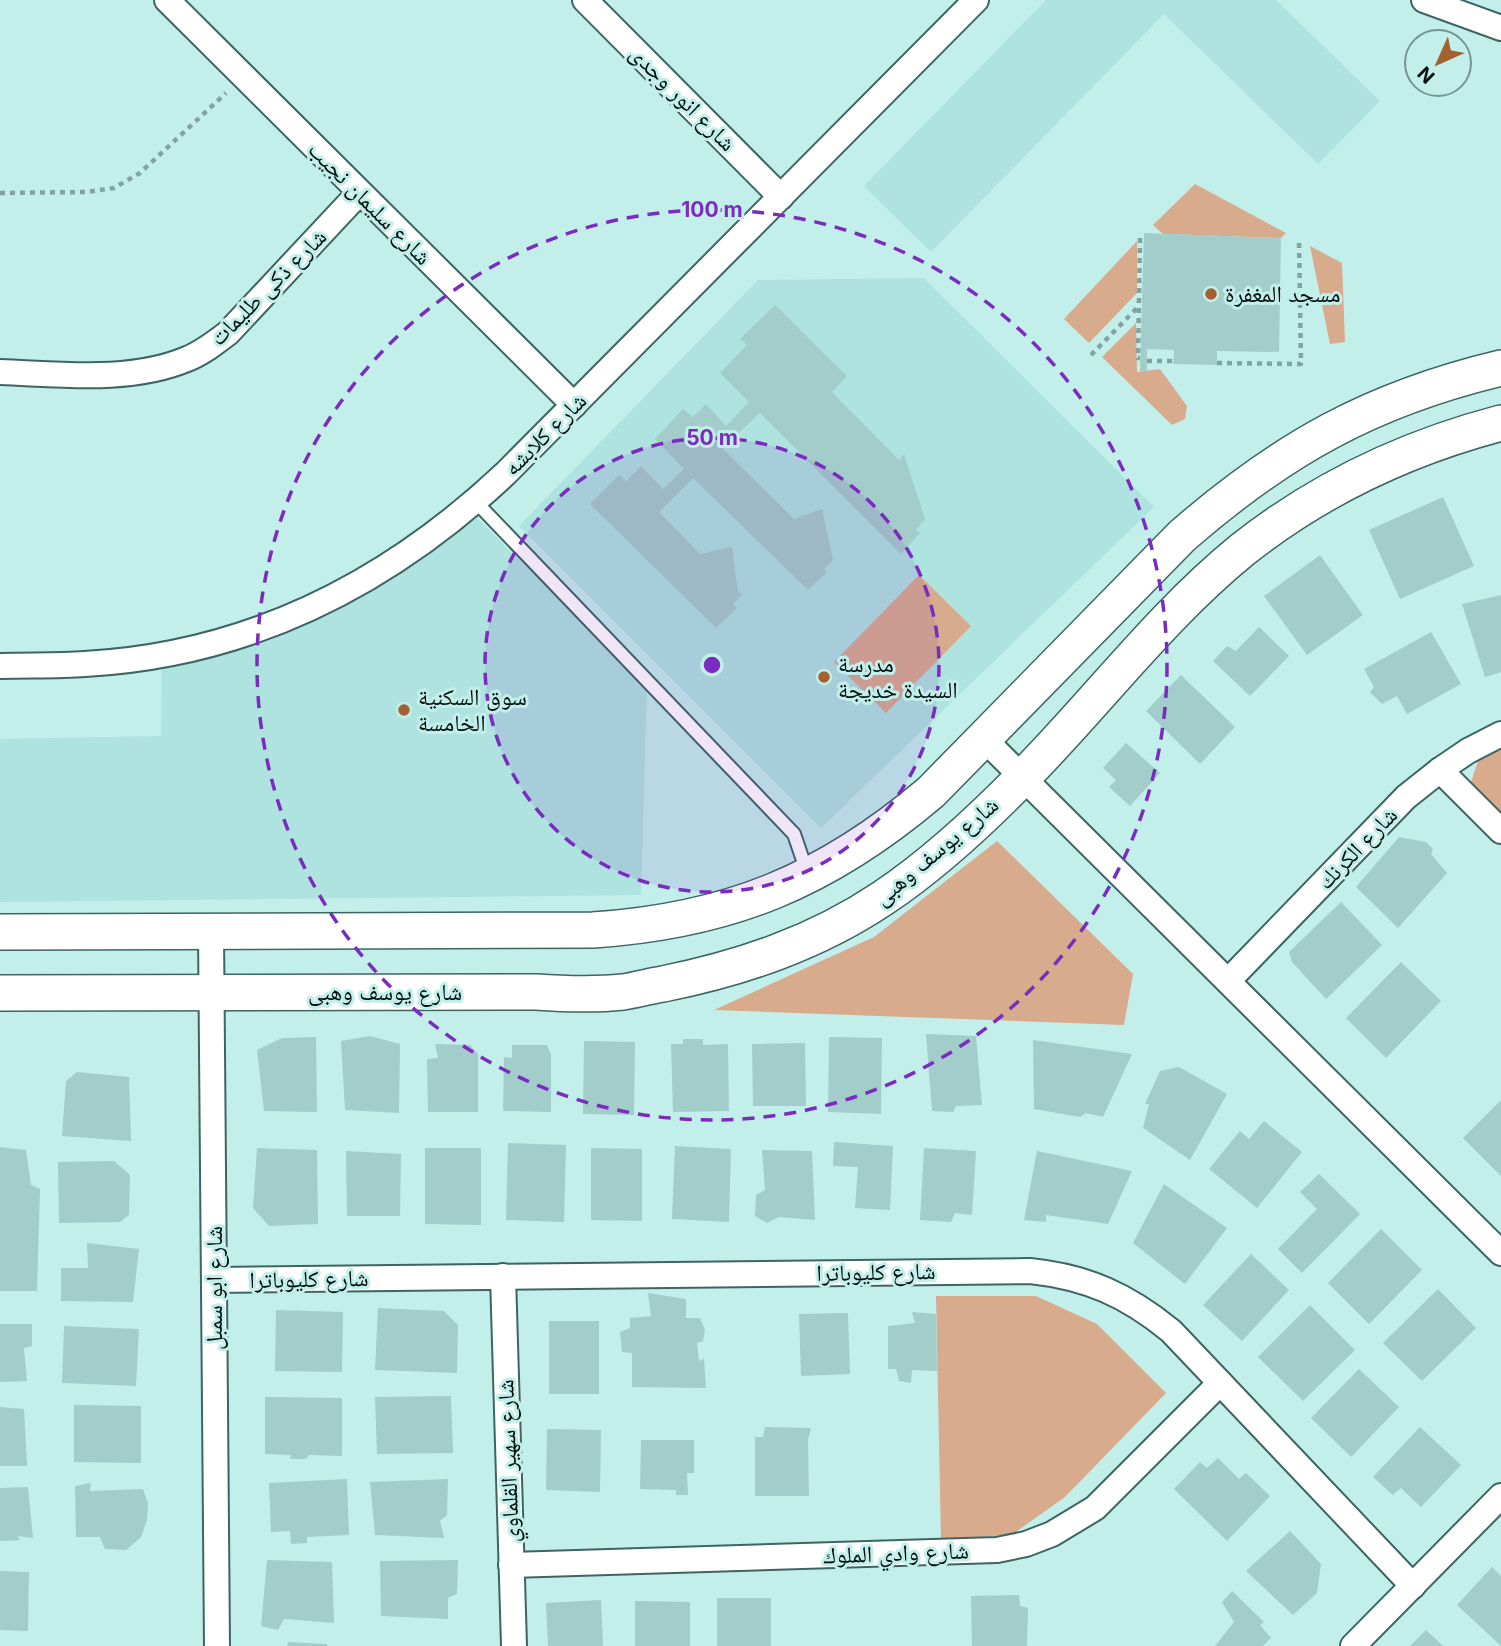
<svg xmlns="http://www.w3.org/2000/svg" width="1501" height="1646" font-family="Inter,'Noto Naskh Arabic',sans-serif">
	<rect width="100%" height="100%" fill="#c3efeb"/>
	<g fill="#aee3df">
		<path d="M1046 0H1276L1380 101 1318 164 1164 14 931 252 864 186Z"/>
		<path d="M924 278 1154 507 821 828 519 526 758 280Z"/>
		<path d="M477 518 647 684 641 895 0 902V739L161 736 162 661 258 635 355 600 414 558Z"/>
	</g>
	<g fill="#d8ab8d">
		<path d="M1195 184 1286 233 1281 238 1163 234 1153 225Z"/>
		<path d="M1137 241V293L1089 343 1064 319Z"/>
		<path d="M1310 246 1342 263 1345 342 1330 344Z"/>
		<path d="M1136 323 1137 372 1160 369 1187 406 1185 419 1172 425 1102 357Z"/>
		<path d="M919 575 971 626 886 713 834 662Z"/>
		<path d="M1501 746V819L1470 785 1480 755Z"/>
		<path d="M997 841 1133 974 1124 1025 714 1010 874 937Z"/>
		<path d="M936 1296H1036L1097 1324 1166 1393 1065 1497 1013 1534 941 1541Z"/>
	</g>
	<g fill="#a2cdca">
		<path d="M1144 233 1281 238 1279 352 1217 351V365L1173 364 1174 350 1147 349V371H1140Z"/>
		<path d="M775 305 847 376 832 392 899 460 904 454 925 519 916 530 920 533 901 554 760 413 722 448 794 519 822 509 833 560 824 569 827 572 808 590 693 478 659 512 700 554 732 547 738 592 743 594 733 604 737 608 716 628 590 504 619 475 626 481 641 466 663 489 684 469 655 439 683 409 693 417 706 404 726 426 749 402 720 373 747 345 740 339Z"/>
		<path d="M1443 497 1474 566 1400 599 1369 530Z"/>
		<path d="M1320 555 1363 615 1307 655 1264 596Z"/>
		<path d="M1501 595V672L1485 677 1462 604Z"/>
		<path d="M1259 627 1289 656 1250 696 1213 661 1227 646 1236 651Z"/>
		<path d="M1431 632 1461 684 1407 714 1397 696 1382 704 1370 692 1374 687 1364 669Z"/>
		<path d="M1181 675 1235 727 1200 764 1146 711Z"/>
		<path d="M1126 743 1160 773 1130 806 1109 787 1116 780 1103 768Z"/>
		<path d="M1399 837 1426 842 1433 849 1431 854 1447 873 1398 928 1356 887Z"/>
		<path d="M1341 902 1382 945 1326 999 1292 962 1289 952Z"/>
		<path d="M1401 962 1441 1001 1386 1058 1346 1018Z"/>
		<path d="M926 1034 976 1036 982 1105 956 1106 953 1112 932 1111Z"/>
		<path d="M370 1036 400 1044 399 1113 345 1110 341 1041Z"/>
		<path d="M316 1037 317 1112 264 1111 257 1050 282 1038Z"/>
		<path d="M829 1037 882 1038 881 1114 828 1112Z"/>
		<path d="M683 1039H703V1045L728 1044 729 1111 673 1112 671 1044H683Z"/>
		<path d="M1033 1040 1132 1054 1103 1117 1086 1113 1080 1117 1034 1109Z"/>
		<path d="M584 1041 635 1042 634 1115 583 1114Z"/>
		<path d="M805 1043 806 1106H753L752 1044Z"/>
		<path d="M435 1044 470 1045 478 1054V1112H428L427 1059 438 1058Z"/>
		<path d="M512 1045H547L551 1055V1112L503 1111 504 1057 512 1058Z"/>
		<path d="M1179 1067 1227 1094 1190 1160 1143 1128 1149 1104H1145L1160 1071Z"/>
		<path d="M77 1072 129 1077 131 1141 62 1136 66 1081Z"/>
		<path d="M1501 1100V1176L1463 1138Z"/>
		<path d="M1264 1121 1302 1152 1257 1208 1209 1169 1240 1131 1249 1139Z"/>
		<path d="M834 1142 893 1146 890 1210 855 1208 858 1167 833 1166Z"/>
		<path d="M508 1143 566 1145 564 1222 506 1220Z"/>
		<path d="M675 1146 731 1149 729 1222 672 1219Z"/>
		<path d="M0 1147 26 1150 31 1185 40 1189 37 1291H0Z"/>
		<path d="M257 1148 317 1150 318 1224 269 1226 253 1208Z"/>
		<path d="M425 1148H481V1225L425 1224Z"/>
		<path d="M591 1148 642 1149V1221L591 1220Z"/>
		<path d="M924 1148 976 1151 972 1215 955 1213 951 1222 920 1220Z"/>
		<path d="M762 1150 812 1151 815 1220 779 1217 767 1223 755 1216 756 1195 765 1190Z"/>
		<path d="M346 1151 401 1154 400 1216H347Z"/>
		<path d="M1037 1151 1132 1171 1108 1224 1046 1215V1222L1024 1220Z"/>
		<path d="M114 1161 130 1175 129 1215 120 1222 59 1223 58 1162Z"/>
		<path d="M1319 1174 1360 1214 1302 1273 1278 1249 1317 1209 1300 1192Z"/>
		<path d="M1164 1184 1227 1228 1185 1284 1133 1243Z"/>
		<path d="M1381 1229 1422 1270 1369 1324 1328 1283Z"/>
		<path d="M87 1243 139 1249 133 1302 61 1301V1268H88Z"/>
		<path d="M1251 1254 1289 1290 1242 1341 1203 1305Z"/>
		<path d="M1438 1289 1476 1328 1422 1381 1383 1343Z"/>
		<path d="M648 1293 686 1299V1318H700L705 1330 703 1341 697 1343 699 1361 704 1359 706 1388 632 1387V1353L622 1352 620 1332 630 1328V1318L651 1316Z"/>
		<path d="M1310 1305 1355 1350 1303 1401 1258 1357Z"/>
		<path d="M378 1308 444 1311 458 1325 457 1373 375 1370Z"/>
		<path d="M276 1310 343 1312 342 1372 275 1371Z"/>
		<path d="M912 1312 936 1314 937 1371 912 1370 911 1383 899 1381 896 1369H888V1326L915 1323Z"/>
		<path d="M848 1313 850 1374 801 1376 799 1314Z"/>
		<rect x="549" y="1321" width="50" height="73"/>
		<path d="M0 1324H32V1346L24 1348 27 1381 0 1382Z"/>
		<path d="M64 1326 139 1329 136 1386 62 1383Z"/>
		<path d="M1359 1369 1399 1407 1351 1457 1311 1418Z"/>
		<path d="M451 1396 453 1453 377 1454 375 1397Z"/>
		<path d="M265 1397 342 1398V1456L309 1455 306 1459H290L291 1455 265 1454Z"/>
		<path d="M74 1405 141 1406V1463L74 1462Z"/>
		<path d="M0 1407 24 1409 27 1466H0Z"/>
		<path d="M765 1427 811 1428 808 1440 809 1496H755V1437H763Z"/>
		<path d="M1420 1427 1461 1465 1421 1507 1401 1488 1393 1495 1373 1477Z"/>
		<path d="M547 1429 601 1430 600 1492 546 1490Z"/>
		<path d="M641 1440H694V1473H687L688 1495H676V1490L640 1489Z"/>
		<path d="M1218 1458 1239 1479 1246 1473 1270 1496 1227 1541 1174 1489 1200 1462 1207 1468Z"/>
		<path d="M347 1479 349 1535 307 1537V1543L291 1544 290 1531 271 1532 269 1483Z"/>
		<path d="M448 1479 447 1515 440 1521 444 1538 375 1535 370 1482Z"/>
		<path d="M91 1483 90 1491 143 1489 148 1504 147 1520 141 1537 126 1550 105 1549 100 1537H76L75 1486Z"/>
		<path d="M28 1487 33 1538 18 1536 20 1540 0 1541V1488Z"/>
		<path d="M1290 1531 1321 1564 1317 1593 1293 1615 1246 1571Z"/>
		<path d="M267 1560 332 1562 334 1623 284 1619 278 1630 261 1626Z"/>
		<path d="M458 1560 457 1594 448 1598V1619L381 1616 380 1561Z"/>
		<path d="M1492 1567 1501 1576V1646L1457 1605Z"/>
		<path d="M0 1571 29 1572 28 1631 0 1630Z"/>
		<path d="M1232 1591 1264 1622 1260 1625 1271 1638 1263 1646H1215L1234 1622 1222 1602Z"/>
		<path d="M1019 1595 1020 1606 1028 1608 1027 1646H972L971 1596Z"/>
		<rect x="717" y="1598" width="54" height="48"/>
		<path d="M601 1600 603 1646H548L546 1603Z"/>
		<path d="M635 1601 690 1602V1646H635Z"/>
		<path d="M1426 1630 1443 1646H1410Z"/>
		<path d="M288 1642 327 1644V1646H287Z"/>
	</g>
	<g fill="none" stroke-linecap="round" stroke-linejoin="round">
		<g stroke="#3d6563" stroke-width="16">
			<path id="lane" d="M476 502 794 834 807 872"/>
		</g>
		<g stroke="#3d6563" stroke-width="28">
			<g id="street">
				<path d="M167 0 574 405"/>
				<path d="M585 0 781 197"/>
				<path d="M1424 0 1501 28"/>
				<path d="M0 372C60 374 130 383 187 359 202 353 215 343 228 333L359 193"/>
				<path d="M0 666C28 665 57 666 85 664 249 655 388 584 506 473L976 0"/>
				<path d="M983 738 1501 1253"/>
				<path d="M1440 770 1501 831"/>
				<path d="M211 931 217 1646"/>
				<path d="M1228 981 1406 797 1440 770 1468 751 1501 734"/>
				<path d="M503 1276 514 1646"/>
				<path d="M214 1280 1030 1271C1087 1277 1127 1295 1171 1331L1413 1586"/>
				<path d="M511 1565 997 1550 1026 1544 1052 1534 1095 1508 1220 1383"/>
				<path d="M1353 1646 1501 1496"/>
			</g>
		</g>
		<g stroke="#3d6563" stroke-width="38">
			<g id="secondary">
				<path d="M0 932 593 930C729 921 826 881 931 792L1182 536C1282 449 1371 399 1501 368"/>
				<path d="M0 993 536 992C565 994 594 995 623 992 636 990 650 986 663 984 742 968 816 943 883 898 931 866 984 817 1024 776 1097 702 1161 616 1242 550 1319 489 1406 448 1501 423"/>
			</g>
		</g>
		<g stroke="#82a3a1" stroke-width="4.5" stroke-dasharray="5 5" stroke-linecap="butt">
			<path d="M0 193 87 192 114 188 140 173 226 93"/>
			<path d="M1140 238 1138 358H1140"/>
			<path d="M1091 355 1139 306"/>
			<path d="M1147 361H1173"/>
			<path d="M1217 363 1301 364 1299 240"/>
		</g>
		<use href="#lane" stroke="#fff" stroke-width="12"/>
		<use href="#street" stroke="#fff" stroke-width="24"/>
		<use href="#secondary" stroke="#fff" stroke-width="35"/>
	</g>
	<circle cx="712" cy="665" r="227" fill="#7b2cbf" fill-opacity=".12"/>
	<g fill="none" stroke="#7b2cbf" stroke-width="3.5" stroke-dasharray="12 9">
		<circle cx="712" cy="665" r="227"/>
		<circle cx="712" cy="665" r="455"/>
	</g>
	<g fill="#a3612f" stroke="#c3efeb" stroke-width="2.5">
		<circle cx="1211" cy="294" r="7"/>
		<circle cx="824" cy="677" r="7"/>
		<circle cx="404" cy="710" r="7"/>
	</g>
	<g text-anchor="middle" stroke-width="6" stroke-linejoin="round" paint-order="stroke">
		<g font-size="23" fill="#020f0f" stroke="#c3efeb">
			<text transform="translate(683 98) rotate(45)" y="8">شارع انور وجدى</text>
			<text transform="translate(370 203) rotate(45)" y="8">شارع سليمان نجيب</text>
			<text transform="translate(268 287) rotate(-45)" y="8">شارع ذكى طليمات</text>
			<text transform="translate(545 434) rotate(-45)" y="8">شارع كلابشه</text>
			<text transform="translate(1357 848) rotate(-46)" y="8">شارع الكرنك</text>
			<text transform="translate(936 851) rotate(-40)" y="8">شارع يوسف وهبى</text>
			<text x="385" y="1000">شارع يوسف وهبى</text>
			<text transform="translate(876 1272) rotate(-1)" y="8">شارع كليوباترا</text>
			<text transform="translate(309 1279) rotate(-1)" y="8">شارع كليوباترا</text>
			<text transform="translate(214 1288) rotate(-90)" y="8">شارع ابو سمبل</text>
			<text transform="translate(508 1461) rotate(-92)" y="8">شارع سهير القلماوي</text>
			<text transform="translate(896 1553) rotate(-2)" y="8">شارع وادي الملوك</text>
		</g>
		<g font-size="23" fill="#020f0f" stroke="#c3efeb" text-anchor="start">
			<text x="1225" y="302">مسجد المغفرة</text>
			<text x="838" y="672">مدرسة<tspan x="838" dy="26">السيدة خديجة</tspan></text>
			<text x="418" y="705">سوق السكنية<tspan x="418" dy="26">الخامسة</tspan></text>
		</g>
	</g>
	<circle cx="712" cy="665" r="10" fill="#7b2cbf" stroke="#c3efeb" stroke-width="3.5"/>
	<g font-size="21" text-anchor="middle" font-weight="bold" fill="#7b2cbf" stroke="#c3efeb" stroke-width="6" stroke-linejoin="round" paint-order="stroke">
		<text x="712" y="217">100 m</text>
		<text x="712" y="445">50 m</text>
	</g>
	<g transform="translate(1438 63) rotate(225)"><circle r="33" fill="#c3efeb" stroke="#769593" stroke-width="2"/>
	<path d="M0-5L12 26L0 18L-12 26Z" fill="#a3612f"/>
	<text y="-10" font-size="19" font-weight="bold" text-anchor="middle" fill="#020f0f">N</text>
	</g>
</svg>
